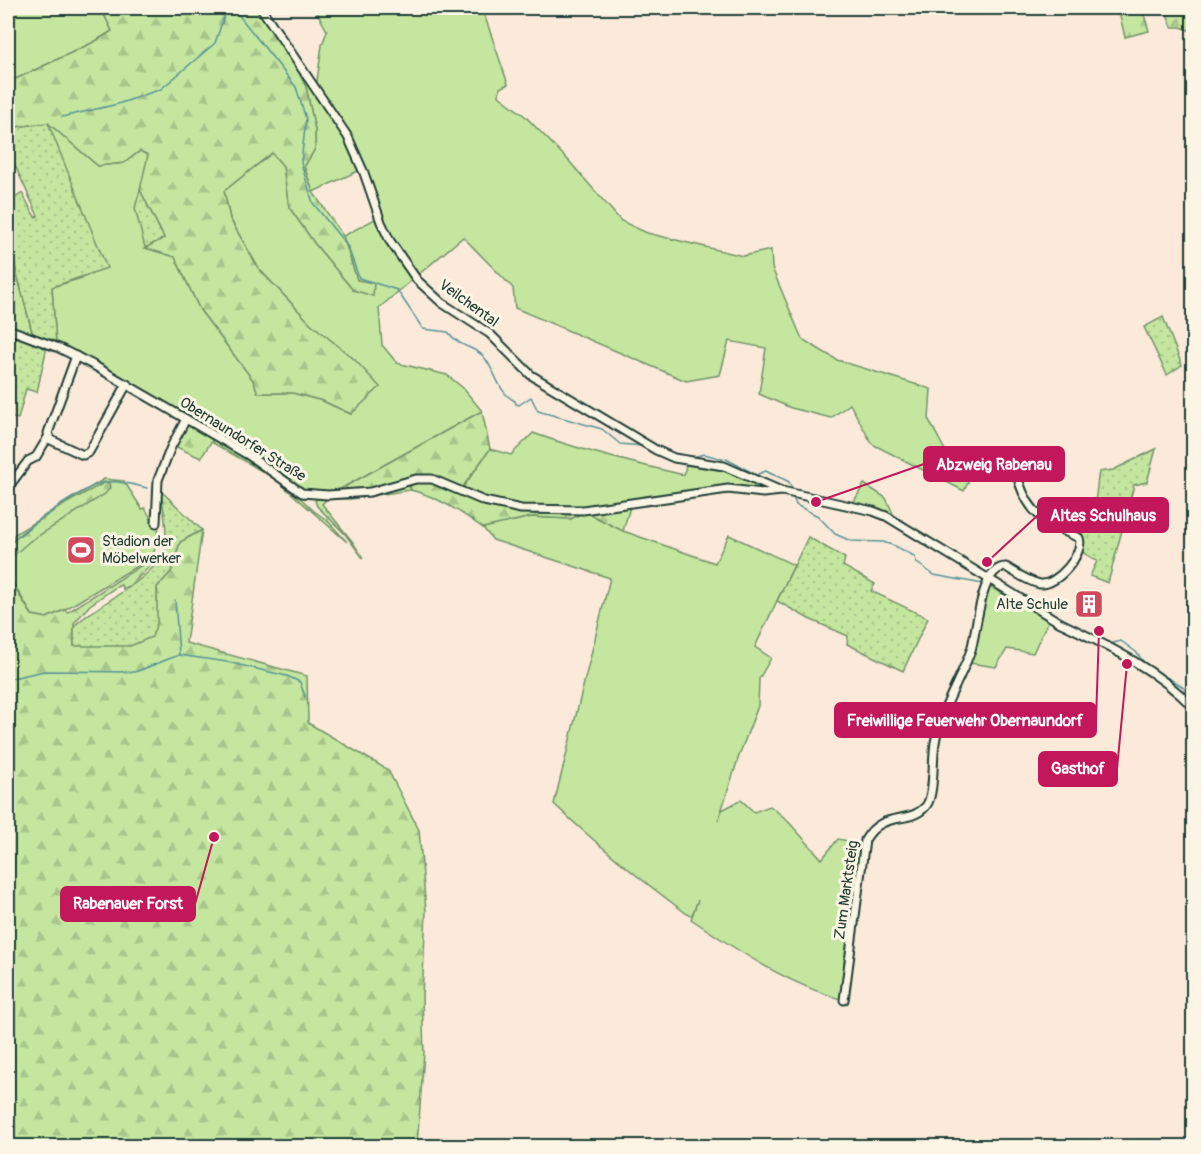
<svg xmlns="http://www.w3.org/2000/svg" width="1201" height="1154" font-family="Pangolin,sans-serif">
	<defs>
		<pattern id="forest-firs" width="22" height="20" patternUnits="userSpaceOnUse" patternTransform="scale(1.5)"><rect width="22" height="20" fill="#c4e69f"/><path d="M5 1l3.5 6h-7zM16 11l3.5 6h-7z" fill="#a8c68a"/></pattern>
		<pattern id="garden-dots" width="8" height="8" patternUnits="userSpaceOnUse" patternTransform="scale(1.5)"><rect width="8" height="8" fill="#c4e69f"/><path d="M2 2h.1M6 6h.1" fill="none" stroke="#a8c68a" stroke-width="1.8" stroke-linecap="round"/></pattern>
	</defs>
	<rect width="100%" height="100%" fill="#fbead9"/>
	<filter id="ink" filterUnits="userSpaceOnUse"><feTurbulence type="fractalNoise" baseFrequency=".0167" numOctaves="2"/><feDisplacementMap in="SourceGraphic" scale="12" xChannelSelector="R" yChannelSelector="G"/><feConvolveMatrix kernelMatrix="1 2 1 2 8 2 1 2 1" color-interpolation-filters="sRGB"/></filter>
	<g filter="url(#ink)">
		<g fill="#c4e69f" stroke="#72926a" stroke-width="1.5">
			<path d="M8 8H101L112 31 94 42 18 78 8 81Z"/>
			<path d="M325 8H482L508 84 500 88 499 96 525 116 569 161 621 221 647 233 743 256 771 250 772 268 802 339 837 360 931 389 929 420 947 454 968 464 972 474 964 491 872 444 850 404 831 418 791 408 759 394 766 348 729 341 720 375 686 381 515 308 513 288 463 237 379 308 382 345 397 363 447 375 463 388 482 411 335 492 411 484 409 486 411 490 350 499H327L322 504 352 541 363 558 345 534 317 506 315 501 318 497 302 493 214 436V439L271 474 292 490 314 511 327 520 347 542 274 478 211 442 214 436 56 344 52 287 82 278 48 123 98 166 124 163 140 151 148 155 175 257 200 310 253 380 258 393H293L323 401 351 414 355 360 310 323 259 269 230 219 224 191 272 153 283 166 289 207 315 244 353 290 357 280 343 236 379 217 362 169 313 192 304 166 315 149V130L306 87 285 45 316 88 322 45 327 31 317 12Z"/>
			<path d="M8 239 33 336 8 326Z"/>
			<path d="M533 433C583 451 633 463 684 475L686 465 726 471 763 486V490L719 486 620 504 621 508 586 512 623 531 715 563 729 535 794 565 755 647 771 658 759 679 758 706 740 753 718 821 722 810 741 800 754 812 770 806 785 818 822 859 838 839 864 844 844 1000C789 985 738 951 691 919L698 900 692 915 687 914C641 880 596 844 554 804L610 578 493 540 483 528 531 517 571 519 579 513 520 510 459 493 490 449 511 455Z"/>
			<path d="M104 479 124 481 142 509 145 508 153 522 159 524 157 543 152 557 64 610 47 618 32 615 8 574V543L15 534Z"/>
			<path d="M864 484 886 498 894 516 892 517 875 508 853 503Z"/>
			<path d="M990 587 1049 619 1033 653 1007 649 996 667 970 663 968 660 988 589Z"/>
		</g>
		<g fill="url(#forest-firs)" stroke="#72926a" stroke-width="1.5">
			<path d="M101 8H261L285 45 306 87 315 130V149L304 167 313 192 343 236 357 280 374 283 373 296 353 290 315 244 289 207 283 166 272 153 224 191 230 219 259 269 310 323 355 360 380 387 351 414 323 401 293 393H258L253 380 200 310 175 257 145 248 164 238 140 190 148 155 140 151 124 163 98 166 48 123 8 128V81L18 78 94 42 112 31Z"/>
			<path d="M1118 8H1142L1149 31 1125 37Z"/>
			<path d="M1165 8H1193V32L1181 27H1172Z"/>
			<path d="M482 411 490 449 459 492 520 510 582 513 571 519 531 517 483 528C461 512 438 497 411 490L410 484 347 491 346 486Z"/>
			<path d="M188 423 213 439 201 458 174 446Z"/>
			<path d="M104 483H109L110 488 105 494 30 541 8 560V546C35 519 70 501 104 483Z"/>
			<path d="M630 507 623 531 585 512Z"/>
			<path d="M202 530 186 643 307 676 308 723 388 770 419 830 426 911 422 997 424 1053 417 1146H8V578L32 615 47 618 64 610 68 612 153 558 155 561 131 585 123 589 121 585 116 587 90 605 74 623V645L157 602V587L171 572 180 542Z"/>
		</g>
		<g fill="url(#garden-dots)" stroke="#72926a" stroke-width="1.5">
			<path d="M48 123 107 268 52 287 56 344 48 342 37 392 26 389 18 419 8 417V370L16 329 33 335 8 239V204L22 193 35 217 38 216 8 150V128Z"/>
			<path d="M140 190 164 238 145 248 135 208Z"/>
			<path d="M1163 317 1182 365 1167 375 1144 327Z"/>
			<path d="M1156 449 1147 482 1134 485 1108 583 1090 576 1097 561 1079 550C1079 533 1090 518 1095 501 1097 492 1097 481 1099 472L1113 470Z"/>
			<path d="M161 491 202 530 180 542 171 572 157 587V623L152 637 130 646H74V626C97 603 163 577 166 542 167 526 163 507 161 491Z"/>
			<path d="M808 537 845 558 843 566 875 584 871 591 928 618 903 671 847 644 848 636 809 619 777 601Z"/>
		</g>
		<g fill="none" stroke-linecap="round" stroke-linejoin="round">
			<g stroke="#569296" stroke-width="1.5">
				<path d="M233 8 296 87 306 119 301 163 313 203 348 247 359 278 397 290 423 329 448 332C460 348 473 346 483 356 496 370 497 392 515 401L516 404 519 405 531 397 538 411 602 429 620 444 643 446"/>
				<path d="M62 117 118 104 161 89 215 43 227 8"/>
				<path d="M648 450 672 461"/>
				<path d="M689 458 704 454 723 459"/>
				<path d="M726 459 753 473"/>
				<path d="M758 474 766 471C774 476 781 477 789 482L792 488"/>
				<path d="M793 497 796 505 818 516 835 534 851 541 883 542 895 546 914 556 917 563 934 575 983 584"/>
				<path d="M8 545C22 530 87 484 106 482 119 480 135 485 147 488"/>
				<path d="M175 600 179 655"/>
				<path d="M1110 644 1121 641 1136 652 1146 665"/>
				<path d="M1152 669 1180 685 1194 697"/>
				<path d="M8 679 44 671 135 672 179 655 227 662 287 676 300 682 305 697"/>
			</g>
			<g stroke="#1f3d34" stroke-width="11">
				<g id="minor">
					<path d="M261 8 348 137 364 173 381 222 390 241 417 280 442 303 490 334 531 375 656 450 674 458 724 466 779 490"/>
					<path d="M8 329 59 348 93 365 248 455 302 493 328 495 370 492 416 479H432L484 501 521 509 583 510 728 489 763 493 782 491 873 511 886 516 1059 622C1106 645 1157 669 1194 708"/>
					<path d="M76 356 48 433 51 440 83 455 89 452 127 384"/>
					<path d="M10 485 28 461 36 457 48 437"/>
					<path d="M156 523 158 480 171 447 186 419"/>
					<path d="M844 1000 865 840C883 809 909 826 926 806 935 795 932 759 935 743 940 710 960 681 971 650 977 632 980 566 1006 567 1016 573 1029 582 1040 584 1057 586 1085 553 1079 538 1048 524 1030 516 1019 482"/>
				</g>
			</g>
			<use href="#minor" stroke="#fcf5e5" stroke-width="7"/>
		</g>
	</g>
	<defs>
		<g id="stadium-square" transform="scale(1.5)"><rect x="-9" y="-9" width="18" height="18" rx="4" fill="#d1495b" stroke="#fcf5e5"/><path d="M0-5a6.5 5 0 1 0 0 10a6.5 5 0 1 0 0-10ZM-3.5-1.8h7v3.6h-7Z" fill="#fff"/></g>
		<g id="building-square" transform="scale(1.5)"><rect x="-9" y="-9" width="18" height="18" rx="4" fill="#d1495b" stroke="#fcf5e5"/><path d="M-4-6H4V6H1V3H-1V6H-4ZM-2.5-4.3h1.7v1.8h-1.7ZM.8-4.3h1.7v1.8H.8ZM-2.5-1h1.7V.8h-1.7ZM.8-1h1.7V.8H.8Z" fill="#fff"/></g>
	</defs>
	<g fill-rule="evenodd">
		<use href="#stadium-square" x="81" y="550"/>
		<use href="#building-square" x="1089" y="604"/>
	</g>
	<g text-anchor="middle" stroke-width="6" stroke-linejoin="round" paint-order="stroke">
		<g font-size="15" fill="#1f3d34" stroke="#fcf5e5">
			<text transform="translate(469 303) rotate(36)" y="5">Veilchental</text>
			<text transform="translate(243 439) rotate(32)" y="5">Obernaundorfer Straße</text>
			<text transform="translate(846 890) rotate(-82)" y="5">Zum Marktsteig</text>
		</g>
		<g font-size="15" fill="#1f3d34" stroke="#fcf5e5" text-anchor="start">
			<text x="102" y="546">Stadion der<tspan x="102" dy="17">Möbelwerker</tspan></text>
			<text x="1068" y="609" text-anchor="end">Alte Schule</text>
		</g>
	</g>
	<path fill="none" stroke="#c2185b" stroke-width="2" d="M816 502L924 464M987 562L1038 515M1099 631L1096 720M1127 664L1117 769M214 837L195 904"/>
	<g fill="#c2185b" stroke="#fcf5e5" stroke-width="2">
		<circle cx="816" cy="502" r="6"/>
		<circle cx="987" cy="562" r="6"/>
		<circle cx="1099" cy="631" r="6"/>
		<circle cx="1127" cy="664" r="6"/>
		<circle cx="214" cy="837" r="6"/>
	</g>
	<g fill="#c2185b" stroke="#c2185b" stroke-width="2">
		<rect x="924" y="447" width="140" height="34" rx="6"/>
		<rect x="1038" y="498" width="130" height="34" rx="6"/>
		<rect x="835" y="703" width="261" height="34" rx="6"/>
		<rect x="1039" y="752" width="78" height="34" rx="6"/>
		<rect x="61" y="887" width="134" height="34" rx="6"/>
	</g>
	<g font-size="16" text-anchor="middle" font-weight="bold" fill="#fff">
		<text x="994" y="470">Abzweig Rabenau</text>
		<text x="1103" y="521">Altes Schulhaus</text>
		<text x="965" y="726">Freiwillige Feuerwehr Obernaundorf</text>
		<text x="1078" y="774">Gasthof</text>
		<text x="128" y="909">Rabenauer Forst</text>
	</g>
	<rect width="1201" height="1154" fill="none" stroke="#fcf5e5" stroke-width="30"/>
	<rect x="15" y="15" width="1171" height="1124" fill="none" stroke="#1f3d34" stroke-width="2" filter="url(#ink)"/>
</svg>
